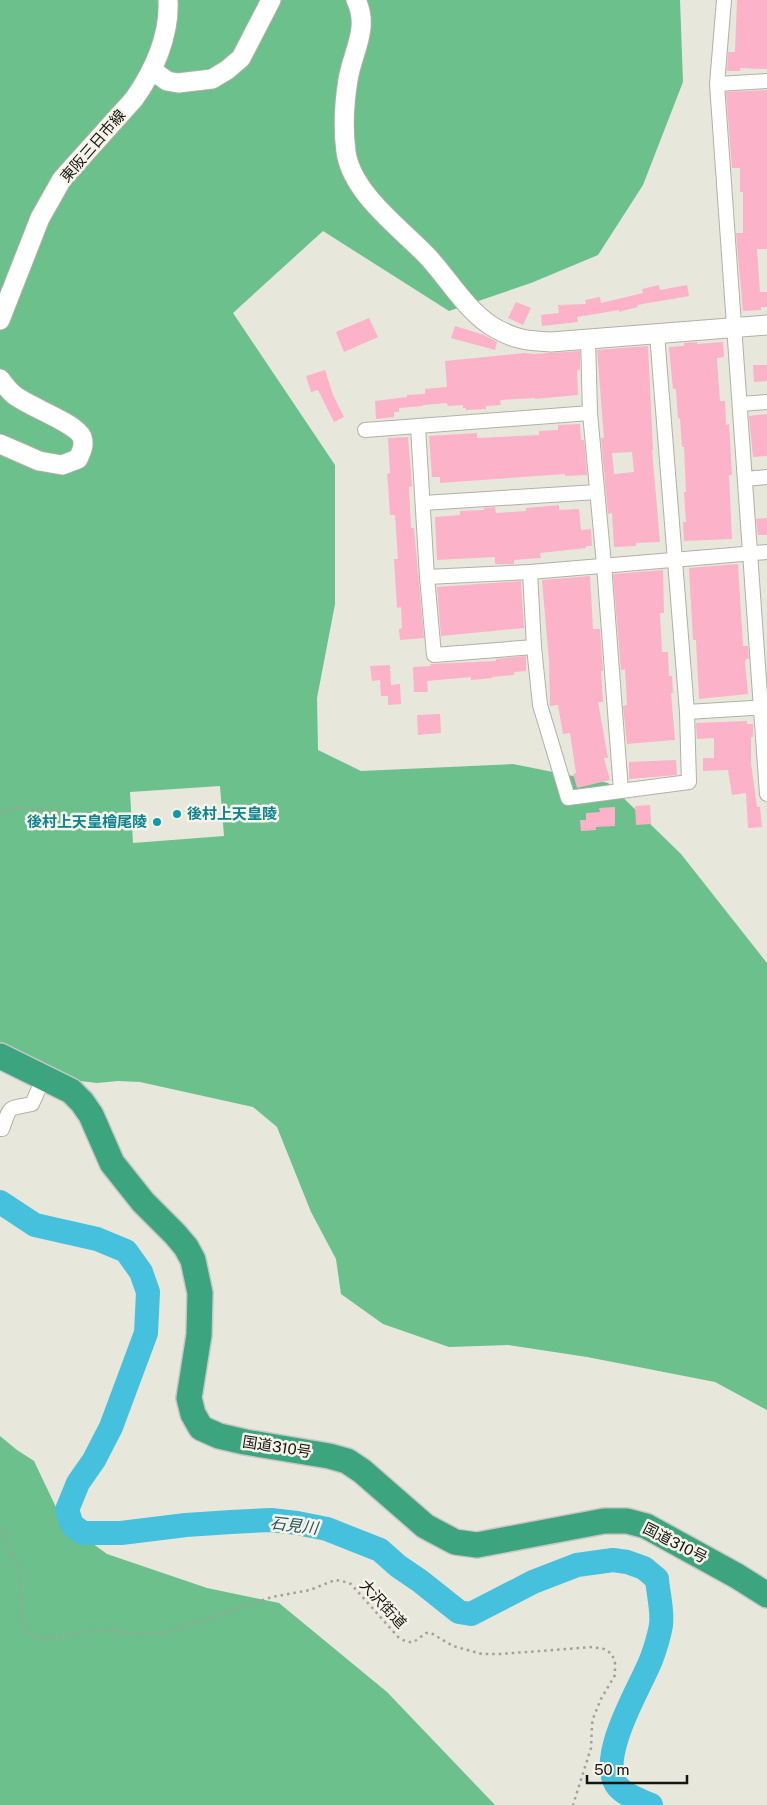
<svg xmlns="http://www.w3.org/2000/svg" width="767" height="1805" font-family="'Public Sans','Noto Sans JP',sans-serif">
	<rect width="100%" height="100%" fill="#e8e7dc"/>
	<g fill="#6bc08b" fill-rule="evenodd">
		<path d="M0 0H680L683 82 643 185 598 255 531 283 449 311 323 231 233 313 335 465V604L317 698 318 750 361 771 513 764 608 783 681 854 767 963V1410L715 1382 587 1357 508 1345 449 1347 383 1324 341 1294 336 1259 311 1212 277 1127 253 1107 140 1082 118 1081 97 1083 72 1080 0 1049ZM220 786 224 836 133 843 130 792Z"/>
		<path d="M0 1436 17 1450 34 1461 63 1522 107 1554 207 1588 279 1603 387 1692 495 1805H0Z"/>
	</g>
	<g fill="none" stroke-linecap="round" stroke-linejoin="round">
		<path stroke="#45c0dd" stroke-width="24" d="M0 1202 35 1225 97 1239 126 1251 141 1272 148 1292 146 1333 111 1427 94 1460 78 1483 67 1510 72 1525 83 1533H121L186 1525 231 1522 271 1520 297 1523 327 1529 380 1550 398 1566 420 1581 459 1612 471 1614 533 1582 577 1565 613 1560 627 1562 644 1568 657 1579C658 1593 663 1611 661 1625 659 1637 653 1657 647 1669 636 1694 599 1757 616 1784 623 1795 640 1800 651 1805"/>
	</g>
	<g fill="#fcb2c8" fill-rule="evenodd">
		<path d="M737 0H767V69L740 68V71H727L728 52H735Z"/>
		<path d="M767 90V249H757L760 292H767V307H761V310L743 311 736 233H743V192H740V168H732L726 92Z"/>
		<path d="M659 285 660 290 687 285 689 296 637 305 638 307 619 312V310L577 317 578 322 542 326 541 315 559 313 558 305 586 304 585 300 600 297 601 303 643 293 642 289Z"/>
		<path d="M516 302 531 308 523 325 508 318Z"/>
		<path d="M369 318 378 337 344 352 336 332Z"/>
		<path d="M455 326 484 335 497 342 495 350 451 338Z"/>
		<path d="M697 342V344L723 342 724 357 717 358V360L720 401H725L726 425 729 424 732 475H729L732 539 684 541 683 522H686L684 492H686L684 447H682L680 418 678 419 676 389H673L669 347 684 346V343Z"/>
		<path d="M648 346 653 450H652L660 542 636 543V546L614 547 612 513 608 514 601 438H604L597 350ZM632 452 634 472 614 474 612 453Z"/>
		<path d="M580 351V370H577L578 395 535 399V398L500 400 501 405 486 406V409L466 410V408H463V405L448 406 447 403 423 405V406L399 408V412H394V417L376 419 375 401 407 397V395L425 394V389L447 387 445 361 525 353 534 354Z"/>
		<path d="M753 365H767V381L754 382Z"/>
		<path d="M325 370 333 395 344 417 334 422 318 390 311 392 306 376Z"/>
		<path d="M767 414V456L753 457 749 416Z"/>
		<path d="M580 424 581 440H584L587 475 565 476V474L440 483V477H432L429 436 477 433V438L539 435V431L558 430V425Z"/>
		<path d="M408 437 412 486 409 487 411 528H414L424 638 400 640 399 629 402 628 401 607 397 608 394 559H398L395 515H390L388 484 387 474 390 473 388 438Z"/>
		<path d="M559 505V510L579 509 581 530 591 529 592 546H586V548L540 553 541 558 514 560V564H495V557L437 560 435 517 460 515V511L484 510V508L495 507 496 513 526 511V508Z"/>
		<path d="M767 518V535H758L756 519Z"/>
		<path d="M738 564 743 646H748L749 659H746L745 663 748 694 699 699 696 640H693L689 568Z"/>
		<path d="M663 570 664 613H660L662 652H668L669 676H672L673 693H671L675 740 627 744 623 706 627 705 625 669 621 670 613 574Z"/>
		<path d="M590 576 593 629H600L603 671H601L603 702H598L608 758H604L610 780 577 788 573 774 576 773 570 733 563 734 558 705 550 706 549 661 542 580Z"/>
		<path d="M521 581 524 628 441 636 437 587Z"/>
		<path d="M526 656V671L514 672V675L492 677V678L471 680V677L427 681 428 692H414L413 667 431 666 430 664 496 661V659Z"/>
		<path d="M390 665 391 685 400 684 401 704 388 705V696H381L380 680 372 681 370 666Z"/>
		<path d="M440 714 441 733 418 735 417 715Z"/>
		<path d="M747 721V724H753V737H751V763L757 807H760L762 827 748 828 746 793 732 795 728 770 703 771V758H714V738L697 739 696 723Z"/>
		<path d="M676 760 677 775 629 779V762Z"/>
		<path d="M650 805 651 824 636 825 635 806Z"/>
		<path d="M615 807V826L596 827V830L581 831 580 820H586V813L600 812 599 808Z"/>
	</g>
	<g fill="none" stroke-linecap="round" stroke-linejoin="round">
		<g stroke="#b2b0a6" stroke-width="16">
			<g id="street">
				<path d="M724 0 717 84 767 794"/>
				<path d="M717 84 767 81"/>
				<path d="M588 339 590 413 604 565 621 791"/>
				<path d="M740 404 767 402"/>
				<path d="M418 427 427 577 434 655 534 647"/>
				<path d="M365 430 590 413"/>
				<path d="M745 479 767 477"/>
				<path d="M423 503 597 492"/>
				<path d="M530 572 534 647 540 705 568 798 689 782 687 712 657 334"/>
				<path d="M427 577 530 572 767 552"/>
				<path d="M687 712 767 707"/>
				<path d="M0 1129H2C11 1105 7 1109 32 1104L44 1077"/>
			</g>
		</g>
		<g stroke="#b2b0a6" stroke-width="21">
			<g id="secondary">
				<path d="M356 0C370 28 352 53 348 80 344 104 343 129 346 152 352 194 402 229 429 258 449 280 465 308 490 325 512 339 526 341 551 342L767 325"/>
				<path d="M152 70 167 81 178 83 212 79 227 70 241 58 271 0"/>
				<path d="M0 320 40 218 62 179 134 99C154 71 170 35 168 0"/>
				<path d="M0 379C4 384 8 390 13 394 28 407 75 422 82 437 85 446 81 452 78 459L62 465 39 461 0 444"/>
			</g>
		</g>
		<g stroke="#c7c7c6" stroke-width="28">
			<path id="highway" d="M0 1056 71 1091 82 1102 91 1115 112 1163 143 1202 175 1234 186 1247 193 1260 200 1293 199 1335 189 1398 193 1414 201 1428 219 1436 245 1442 329 1456 347 1461 362 1471 425 1526 455 1542 477 1545 604 1521H627L646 1526 737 1576 767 1595"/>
		</g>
		<g stroke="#a2a199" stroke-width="2.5" stroke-dasharray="2.5 4" stroke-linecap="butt">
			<path d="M0 813C25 800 69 816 96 820 109 821 123 819 135 818"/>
			<path d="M145 817H148"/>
			<path d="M0 1529 19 1568 23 1626 28 1632 38 1638H48L66 1636 81 1632 107 1630 139 1634 168 1632 272 1597 310 1590 335 1580 342 1581 351 1584 399 1638C414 1646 414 1641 426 1633H431L453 1646 482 1654H500L592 1647 604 1649 612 1654 615 1663V1675L601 1699 594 1716 592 1724 591 1748 573 1805"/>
		</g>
		<use href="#street" stroke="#fff" stroke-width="14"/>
		<use href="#secondary" stroke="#fff" stroke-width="19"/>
		<use href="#highway" stroke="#3ca47f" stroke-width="25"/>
	</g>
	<g fill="#0f9aa8" stroke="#f6f4e9" stroke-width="2">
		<circle cx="177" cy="814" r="5"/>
		<circle cx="157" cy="822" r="5"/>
	</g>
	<g text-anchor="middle" stroke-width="5" stroke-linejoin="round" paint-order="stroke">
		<g font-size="15" fill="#141410" stroke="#f6f4e9">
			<text transform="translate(93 146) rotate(-49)" y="5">東阪三日市線</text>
			<text transform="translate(277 1447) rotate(9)" y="5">国道310号</text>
			<text transform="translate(675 1543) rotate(27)" y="5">国道310号</text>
			<text transform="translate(383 1604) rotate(47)" y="5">大沢街道</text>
		</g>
		<g font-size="15" font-weight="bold" fill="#0d838f" stroke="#f6f4e9" text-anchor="start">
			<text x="187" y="819">後村上天皇陵</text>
			<text x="147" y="827" text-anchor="end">後村上天皇檜尾陵</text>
		</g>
		<g font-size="16" font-style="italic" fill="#245663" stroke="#f6f4e9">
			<text transform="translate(294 1525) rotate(7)" y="6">石見川</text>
		</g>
	</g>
	<path d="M587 1775v8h100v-8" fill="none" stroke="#141410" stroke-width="2.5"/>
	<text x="594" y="1775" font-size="15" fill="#141410" stroke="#f6f4e9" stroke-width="4" paint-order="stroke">50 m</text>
</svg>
